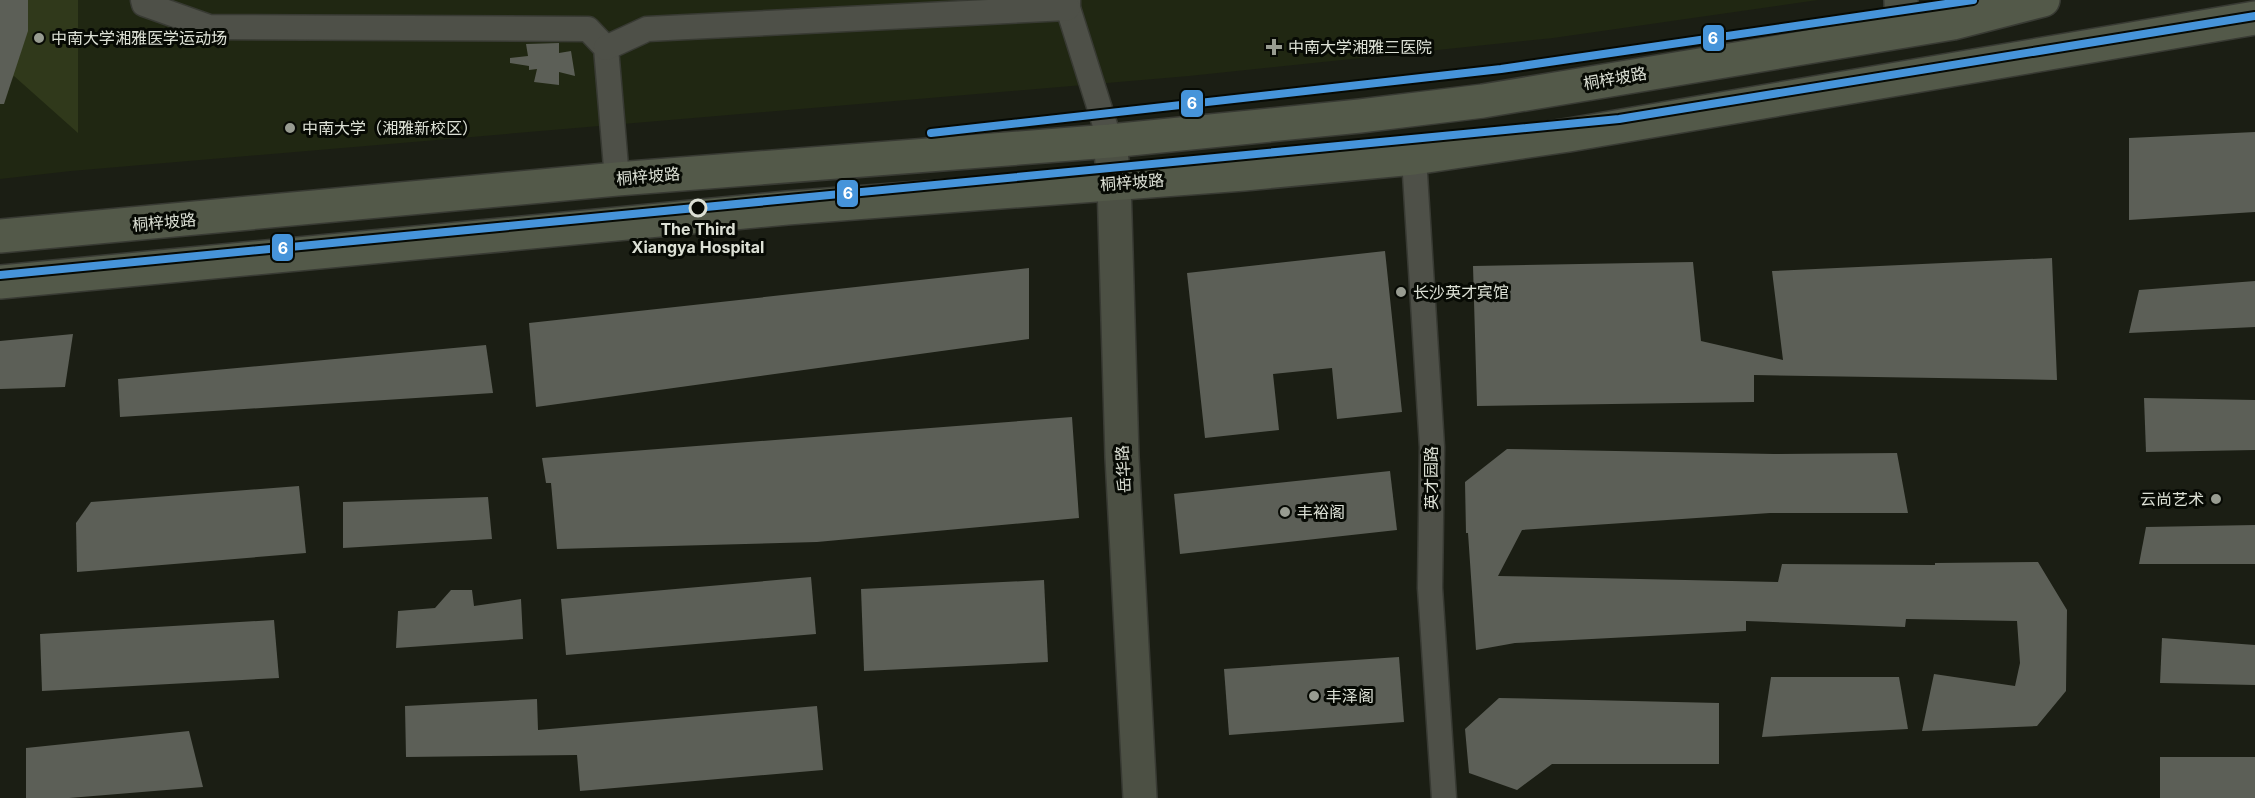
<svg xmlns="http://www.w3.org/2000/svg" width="2255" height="798" font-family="Inter,'Noto Sans SC',sans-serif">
	<rect width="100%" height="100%" fill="#1b1e14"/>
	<path fill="#202712" d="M0 0H1818L1553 38 1189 76 71 171 0 179Z"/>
	<path fill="#30391b" d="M0 0H78V133L14 76 0 90Z"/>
	<g fill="#5c5f57">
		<path d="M0 0H28V31L4 104H0Z"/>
		<path d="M559 43V53L571 51 575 76 559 72V85L534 82 537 69 529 70V66L510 63V58L528 56 526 44Z"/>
		<path d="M2255 132V212L2129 220V138Z"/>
		<path d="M1385 251 1402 412 1337 419 1332 368 1273 374 1279 430 1205 438 1187 273Z"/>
		<path d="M2052 258 2057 380 1754 375V402L1477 406 1473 266 1693 262 1701 341 1783 360 1772 271Z"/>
		<path d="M1029 268V339L536 407 529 323Z"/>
		<path d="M2255 281V327L2129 333 2139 290Z"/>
		<path d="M73 334 65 387 0 389V341Z"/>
		<path d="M486 345 493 393 120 417 118 379Z"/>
		<path d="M2144 398 2255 400V450L2146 452Z"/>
		<path d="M1072 417 1079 518 817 542 557 549 551 483H546L542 458Z"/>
		<path d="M1507 449 1774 454 1897 453 1908 513H1770L1522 530 1498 576 1778 582 1782 564 1935 565V563L2038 562 2067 610 2066 691 2037 726 1922 731 1934 674 2015 686 2020 663 2017 621 1906 619 1905 627 1746 621V631L1515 643 1476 650 1468 533H1466L1465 482Z"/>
		<path d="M1390 471 1397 530 1180 554 1174 494Z"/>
		<path d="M299 486 306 553 77 572 76 523 91 502Z"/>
		<path d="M488 497 492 539 343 548V502Z"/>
		<path d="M2255 525V564H2139L2146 527Z"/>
		<path d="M811 577 816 634 566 655 561 599Z"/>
		<path d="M1044 580 1048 662 864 671 861 589Z"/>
		<path d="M451 590H472L474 606 521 599 523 639 396 648 398 611 435 608Z"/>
		<path d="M274 620 279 678 42 691 40 634Z"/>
		<path d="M2162 638 2255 645V685L2160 683Z"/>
		<path d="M1399 657 1404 722 1229 735 1224 669Z"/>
		<path d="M1771 677H1899L1908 729 1762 737Z"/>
		<path d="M1499 698 1719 703V764H1552L1517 790 1469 773 1465 729Z"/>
		<path d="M537 699 538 730 817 706 823 770 580 791 577 755 406 757 405 706Z"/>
		<path d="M189 731 203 787 69 798H26V748Z"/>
		<rect x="2160" y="757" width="95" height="41"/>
	</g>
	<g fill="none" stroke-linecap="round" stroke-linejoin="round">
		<g stroke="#383a33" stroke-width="27">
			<g id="street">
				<path d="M143 0 144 4 209 27 588 29 606 48 617 179"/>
				<path d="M1068 0V8L1110 141"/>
				<path d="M606 48 647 29 1068 8"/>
				<path d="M1414 158 1432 447 1430 588 1444 798"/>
			</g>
		</g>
		<g stroke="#383a33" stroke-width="36">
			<g id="secondary">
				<path d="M1901 0 1902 31"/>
				<path d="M1110 141 1114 183 1122 457 1140 798"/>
			</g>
		</g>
		<g stroke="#383a33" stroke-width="36">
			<g id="primary">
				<path d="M0 236 617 179 1110 141 1360 116 1483 101 1953 23 2043 0"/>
				<path d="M0 282 787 208 1244 174 1414 158 1569 135 2255 18"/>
			</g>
		</g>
		<use href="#street" stroke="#4e5048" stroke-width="24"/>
		<use href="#secondary" stroke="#4c5044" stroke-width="33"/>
		<use href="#primary" stroke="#535949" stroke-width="33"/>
		<g stroke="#070a04" stroke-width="12">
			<g id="metro-1">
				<path d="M931 133 1501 69 1973 0"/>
				<path d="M0 275 1619 119 2255 16"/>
			</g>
		</g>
		<use href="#metro-1" stroke="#4694da" stroke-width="8"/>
	</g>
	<g fill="#989c91" stroke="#070a04" stroke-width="2">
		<circle cx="39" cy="38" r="6"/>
		<path d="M1271 38h6v6h6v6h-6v6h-6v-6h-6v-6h6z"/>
		<circle cx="290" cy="128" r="6"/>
		<circle cx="1401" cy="292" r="6"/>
		<circle cx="2216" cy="499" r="6"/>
		<circle cx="1285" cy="512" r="6"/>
		<circle cx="1314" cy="696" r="6"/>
	</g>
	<circle fill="#070a04" stroke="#dce0d5" stroke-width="3" cx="698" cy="208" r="8"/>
	<g text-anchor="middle" stroke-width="6" stroke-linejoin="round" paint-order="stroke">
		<g font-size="16" fill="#dce0d5" stroke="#070a04" text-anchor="start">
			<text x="51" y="44">中南大学湘雅医学运动场</text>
			<text x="1288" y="53">中南大学湘雅三医院</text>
			<text x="302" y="134">中南大学（湘雅新校区）</text>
			<text x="1413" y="298">长沙英才宾馆</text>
			<text x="2204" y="505" text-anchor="end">云尚艺术</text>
			<text x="1297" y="518">丰裕阁</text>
			<text x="1326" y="702">丰泽阁</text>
		</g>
		<g font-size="16" fill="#dce0d5" stroke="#070a04">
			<text transform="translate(1615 78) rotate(-10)" y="6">桐梓坡路</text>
			<text transform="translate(648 176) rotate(-5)" y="6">桐梓坡路</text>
			<text transform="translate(1132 182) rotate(-4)" y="6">桐梓坡路</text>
			<text transform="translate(164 222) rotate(-5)" y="6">桐梓坡路</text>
			<text transform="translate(1123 469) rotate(-93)" y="6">岳华路</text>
			<text transform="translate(1431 478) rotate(-90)" y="6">英才园路</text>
		</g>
		<g font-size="16" font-weight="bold" fill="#dce0d5" stroke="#070a04">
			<text x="698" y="235">The Third<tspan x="698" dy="18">Xiangya Hospital</tspan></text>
		</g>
	</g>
	<g stroke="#070a04" stroke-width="2">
		<rect x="1702" y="24" width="23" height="28" rx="6" fill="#4694da"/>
		<rect x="1180" y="89" width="24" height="29" rx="6" fill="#4694da"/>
		<rect x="836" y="179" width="23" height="29" rx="6" fill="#4694da"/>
		<rect x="271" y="233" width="23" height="29" rx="6" fill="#4694da"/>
	</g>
	<g font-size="16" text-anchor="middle" font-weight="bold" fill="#fff">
		<text x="1713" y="44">6</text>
		<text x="1192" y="109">6</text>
		<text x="848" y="199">6</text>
		<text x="283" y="254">6</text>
	</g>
</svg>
